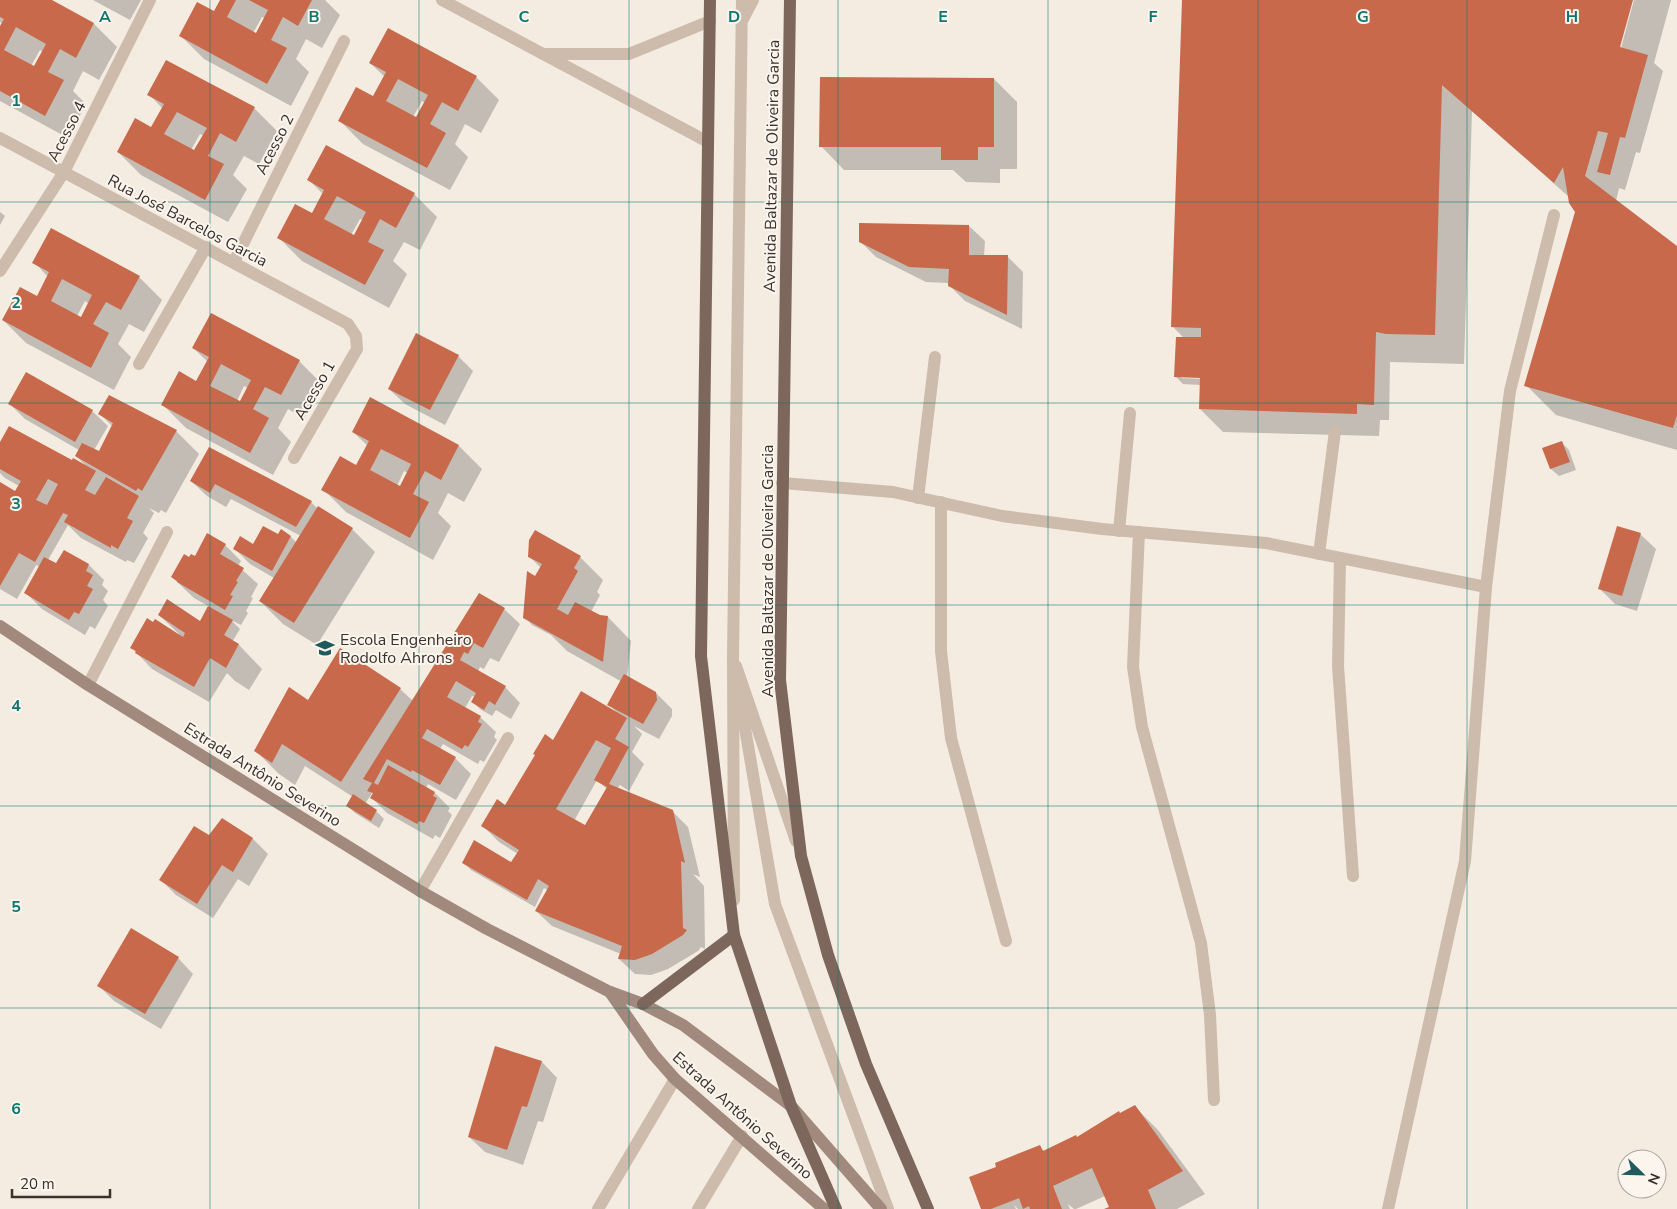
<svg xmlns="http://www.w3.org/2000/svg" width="1677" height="1209" font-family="'Nunito Sans',sans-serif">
	<rect width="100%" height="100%" fill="#f4ebe1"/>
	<g fill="#0003" fill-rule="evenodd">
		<path d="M0 0H50L94 24 117 47 99 80 83 71 73 91 86 104 68 138 0 101V29L3 24 0 22ZM40 50 43 52 34 68 31 66Z"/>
		<path d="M93 0H141L130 20Z"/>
		<path d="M221 0H325L340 15 322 48 306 39 296 59 309 72 291 106 204 59 181 36 214 13ZM262 17 265 18 257 34 253 33Z"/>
		<path d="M1183 0H1632L1619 48H1621L1634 0H1671L1654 63 1663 71 1640 153 1636 152 1625 190 1619 188 1616 201 1677 247V450L1556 415 1526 385 1576 212 1569 197 1472 111 1464 364 1390 362 1389 420H1380L1379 436 1223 432 1200 409 1201 385 1183 384 1175 376 1184 338 1172 326ZM1181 376 1206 377V379L1181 378Z"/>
		<path d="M370 63 476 77 499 100 481 133 465 124 455 144 468 157 450 190 363 144 340 121 374 97 385 77ZM422 101 425 103 416 119 413 117Z"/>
		<path d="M994 79 1017 102V169H1000V183L966 182 953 170H844L821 146Z"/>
		<path d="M149 94 254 108 277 131 259 164 244 156 233 175 247 189 228 222 141 175 118 152 152 129 163 109ZM200 134 204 136 195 152 191 150Z"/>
		<path d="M309 180 414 194 437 217 420 250 404 242 393 261 407 274 389 308 302 261 278 237 312 215 323 194ZM360 219 363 220 355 237 351 235Z"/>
		<path d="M0 212 5 216 0 225Z"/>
		<path d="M969 226 985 241 984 256H1007L1023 272 1022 329 965 301 949 285V283L926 282 876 257 860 241Z"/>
		<path d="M34 262 139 277 162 300 144 332 129 324 118 344 131 357 114 390 26 343 3 320 37 297 48 277ZM85 301 89 304 82 319 77 316Z"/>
		<path d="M193 348 299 361 322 384 304 418 288 409 278 428 291 442 273 475 186 428 163 405 197 382 208 362ZM244 386 248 388 241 403 237 401Z"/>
		<path d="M458 356 473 371 445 425 405 404 389 389Z"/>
		<path d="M10 404 92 411 108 426 94 450 99 453 113 427 100 414 176 431 199 454 166 513 161 510 159 513 149 508 154 513 143 533 148 538 134 563 127 560 126 562 81 538 68 525 48 560 57 565 64 551 89 565 104 580 102 585 108 591 103 600 108 606 95 629 90 626 85 635 42 609 26 593 40 567 36 565 17 599 0 589V484L15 492 19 486 5 478 0 473V445L86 466 76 456 79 450 25 419Z"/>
		<path d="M353 432 459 446 482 469 464 502 448 493 438 513 451 526 433 560 346 512 323 489 357 467 368 446ZM404 471 408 473 401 488 397 486Z"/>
		<path d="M1562 443 1569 450 1576 470 1559 476 1551 469 1544 449Z"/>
		<path d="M210 449 311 502 318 509 352 529 375 552 317 645 283 624 260 601 274 578 250 564 234 548 253 545 279 536 281 531 291 537 297 543 301 536 231 499 226 507 207 496 191 481Z"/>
		<path d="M1640 534 1656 549 1637 611 1615 604 1599 588Z"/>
		<path d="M225 545 241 561 238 566 258 584 251 597 253 598 246 611 248 613 241 625 231 620 240 629 232 642 239 645 262 669 249 690 235 681 227 673 209 702 152 669 132 648 178 635 179 634 159 615 205 627 201 621 210 607 194 598 172 577 190 559 195 558Z"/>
		<path d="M529 556 580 557 603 580 597 592 600 595 591 612 600 616 608 617 631 641 627 677 656 693 672 709V716L659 739 634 726 642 734 632 752 644 764 629 791 620 785 617 789 672 811 688 827 700 877 693 874 704 886 705 949 701 947 698 951 668 969 651 975 635 974 619 959 621 954 552 926 536 911 548 890 544 888 535 907 471 870 463 862 516 867 518 854 499 842 483 826 506 807 554 741 616 712 609 704 622 682 567 651 551 635 532 625 525 617 536 578 541 568ZM597 780 607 789 585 827 574 821Z"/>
		<path d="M504 609 520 624 499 662 490 658 484 669 480 667 478 672 505 687 520 703 511 719 496 710 492 716 480 709 472 701 475 697 472 696 465 708 480 717 496 732 494 737 497 740 484 762 480 760 478 764 443 744 440 749 455 758 471 774 456 800 428 784 426 788 435 793 450 808 448 811 452 815 440 838 435 835 433 839 387 813 372 798 376 791 374 790 365 804 376 811 384 819 379 828 355 813 348 806 353 797 305 766 295 785 279 774 256 751 308 701 400 689 413 701Z"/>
		<path d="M222 819 253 839 268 854 249 886 238 879 213 918 176 895 161 880 209 837Z"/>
		<path d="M178 958 193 974 161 1029 114 1001 98 985Z"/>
		<path d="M496 1047 542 1062 557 1078 543 1122 538 1121 523 1165 485 1152 469 1137Z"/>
		<path d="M1135 1107 1158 1130 1205 1194 1177 1209H1106L1111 1207 1105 1196 1076 1209H1074L1068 1204 1070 1209H1018L1014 1205 1016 1209H982L998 1167 1040 1147 1045 1152 1078 1138Z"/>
	</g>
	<g fill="#c8694b" fill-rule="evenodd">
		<path d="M0 0H52L94 23 76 58 60 49 48 72 64 80 45 116 0 91V26L4 19 0 17ZM16 27 46 44 34 66 4 50Z"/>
		<path d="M220 0H236L227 17 256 33 268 10 249 0H312L298 26 283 17 271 40 287 48 267 84 179 36 197 2 214 11Z"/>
		<path d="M1182 0H1633L1620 47 1648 55 1625 138 1620 137 1610 175 1597 172 1608 133 1598 131 1585 176 1677 246V415L1673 428 1524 386 1575 212 1569 203 1563 167 1554 183 1442 85 1435 335 1386 334 1376 332 1374 405 1357 404V414L1199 409 1200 378 1174 377 1176 337H1201V328L1171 327Z"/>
		<path d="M388 28 477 76 458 111 442 102 430 124 446 133 427 168 338 121 356 87 373 96 386 72 369 63ZM398 79 428 95 416 117 386 101Z"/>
		<path d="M166 60 255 107 236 142 220 133 208 156 224 164 205 200 117 152 135 118 151 127 164 104 147 95ZM177 112 207 128 194 150 164 134Z"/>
		<path d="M820 77 994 78V147H978V160H941V147H819Z"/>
		<path d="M326 145 415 193 396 228 380 219 368 242 384 250 365 285 277 238 295 204 312 213 324 190 307 180ZM337 196 366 212 354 235 324 219Z"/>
		<path d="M859 223 969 225V255H1008L1007 315 948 286 949 269 909 267 859 242Z"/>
		<path d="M51 228 140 276 121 310 106 302 93 324 109 333 91 368 2 320 20 287 37 296 49 272 32 263ZM62 279 92 295 81 317 51 301Z"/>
		<path d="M211 313 300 360 281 395 265 387 253 409 269 418 250 453 161 405 179 371 196 381 209 357 192 348ZM221 364 251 380 240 401 210 386Z"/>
		<path d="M416 333 459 355 430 410 388 389Z"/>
		<path d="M26 372 93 410 75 442 8 404Z"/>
		<path d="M109 395 177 430 142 491 138 488 136 491 75 456 82 443 99 451 113 423 98 414Z"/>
		<path d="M370 397 459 445 441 480 425 471 413 494 429 502 410 538 321 490 340 456 356 465 369 441 352 432ZM381 449 411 464 400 486 370 470Z"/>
		<path d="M9 426 72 460 73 458 96 471 85 490 95 495 106 477 139 496 127 518 133 521 118 549 111 545V548L64 522 68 515 63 513 35 562 19 553 0 586V482L15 491 21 481 0 469V442ZM48 479 58 484 47 505 36 500Z"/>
		<path d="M1562 441 1570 462 1550 469 1542 448Z"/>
		<path d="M209 447 312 501 296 527 215 484 210 493 190 481Z"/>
		<path d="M318 506 353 528 294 623 259 601Z"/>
		<path d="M263 526 278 534 281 529 291 536 272 571 233 549 240 536 253 544Z"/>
		<path d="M1617 526 1641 533 1622 596 1598 589Z"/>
		<path d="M535 530 581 556 574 568 578 571 557 609 568 615 575 602 600 615 608 616 603 662 523 618 527 571 535 576 542 564 528 557 529 540Z"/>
		<path d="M207 533 226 544 220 554 244 568 236 581 238 582 230 595 233 596 225 610 177 582V581L171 577 184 554 189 557 191 554 195 556Z"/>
		<path d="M64 550 89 564 86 571 93 575 87 586 93 589 79 614 74 612 69 620 24 593 44 557 56 563Z"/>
		<path d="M479 593 505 608 483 648 474 643 468 654 464 652 460 660 506 686 495 705 489 701 484 710 471 702 476 693 456 681 447 697 481 716 478 722 482 724 468 747 465 745 462 749 427 729 422 738 456 757 440 785 412 770 411 772 387 759 374 783 378 785 388 765 435 792 433 796 437 798 424 823 419 821 417 824 370 798 373 793 367 791 372 783 363 779Z"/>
		<path d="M167 599 200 621 208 606 233 620 224 635 239 644 226 668 210 658 194 687 135 653 136 651 130 648 147 618 153 622 155 619 183 637 185 633 158 615Z"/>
		<path d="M340 648 401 688 341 782 282 744 272 763 254 751 289 687 308 700Z"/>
		<path d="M624 674 656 692 657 700 643 724 607 705Z"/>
		<path d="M581 691 627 718 615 739 629 747 609 784 673 810 685 863 681 861 683 928 687 930 683 935 652 954 635 960 618 959 622 946 535 911 549 886 538 879 527 900 462 863 474 840 511 862 519 850 481 826 497 799 505 805 535 755 533 754 545 734 553 740ZM596 740 611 748 594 780 607 787 585 825 556 809Z"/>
		<path d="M353 794 377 810 371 821 346 806Z"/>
		<path d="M222 818 253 838 233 872 222 865 197 904 159 880 194 826 209 835Z"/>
		<path d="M131 928 179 957 145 1014 97 986Z"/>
		<path d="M495 1046 542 1061 527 1107 522 1106 507 1150 468 1137Z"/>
		<path d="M1135 1105 1183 1171 1148 1190 1156 1209H1104L1109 1207 1092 1168 1053 1186 1062 1209H1030L1029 1206 1023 1209 1019 1198 991 1209H981L969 1177 996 1167 995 1163 1040 1145 1043 1151 1076 1135 1077 1137 1119 1111 1120 1113Z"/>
	</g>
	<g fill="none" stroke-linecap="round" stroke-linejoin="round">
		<g stroke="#cdbbac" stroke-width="12">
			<path d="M743 19 753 0"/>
			<path d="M234 262 344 41"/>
			<path d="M0 271 64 172 150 0"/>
			<path d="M139 364 206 247"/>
			<path d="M736 666 796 841"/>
			<path d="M739 693 775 904 888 1209"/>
			<path d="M734 900 733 656 742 0"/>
			<path d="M598 1209 675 1079"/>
			<path d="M698 1209 742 1136"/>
		</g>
		<g stroke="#cdbbac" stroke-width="12">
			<path d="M442 0 708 142"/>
			<path d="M543 54H629L710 21"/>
			<path d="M0 138 348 324 356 336 357 349 294 458"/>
			<path d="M782 483 893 492 1002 516 1102 529 1266 543 1486 587"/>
			<path d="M918 498 935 357"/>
			<path d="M941 502V651L951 738 1006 941"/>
			<path d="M1119 531 1130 413"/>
			<path d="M1139 532 1133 667 1142 727 1201 943 1210 1015 1214 1100"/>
			<path d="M1319 554 1335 431"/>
			<path d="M1340 558 1338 666 1353 876"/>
			<path d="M88 685 167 532"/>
			<path d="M420 891 508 738"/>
			<path d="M1388 1209 1465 861 1486 587 1510 391 1554 215"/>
		</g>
		<g stroke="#a18a7d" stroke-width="12">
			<path d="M0 626 88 685 420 891 487 929 610 992 643 1004 683 1025 791 1106 881 1209"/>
			<path d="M610 992 653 1054 675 1079 824 1209"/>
		</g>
		<g stroke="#7d675c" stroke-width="12">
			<path d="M710 0 701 656 734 935 791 1106 836 1209"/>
			<path d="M790 0 780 680 801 856 828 955 866 1064 928 1209"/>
			<path d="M643 1004 734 935"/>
		</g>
	</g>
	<path fill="none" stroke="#0f766e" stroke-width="1" stroke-opacity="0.55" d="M210 0V1209M419 0V1209M629 0V1209M838 0V1209M1048 0V1209M1258 0V1209M1467 0V1209M0 202H1677M0 403H1677M0 605H1677M0 806H1677M0 1008H1677"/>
	<defs>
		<g id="school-bare" transform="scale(1.5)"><path d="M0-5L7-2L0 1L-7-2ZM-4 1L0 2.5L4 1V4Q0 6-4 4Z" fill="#1f5a5e" stroke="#fbf5ee" stroke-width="2.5" paint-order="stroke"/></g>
	</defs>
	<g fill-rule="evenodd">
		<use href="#school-bare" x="325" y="648"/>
	</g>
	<g text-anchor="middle" stroke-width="4" stroke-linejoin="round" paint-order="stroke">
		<g font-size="16" fill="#3b302b" stroke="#fbf5ee">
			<text transform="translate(66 131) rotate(-63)" y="6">Acesso 4</text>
			<text transform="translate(274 144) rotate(-63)" y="6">Acesso 2</text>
			<text transform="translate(771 166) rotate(-89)" y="6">Avenida Baltazar de Oliveira Garcia</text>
			<text transform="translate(188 220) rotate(28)" y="6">Rua José Barcelos Garcia</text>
			<text transform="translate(314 390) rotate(-60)" y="6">Acesso 1</text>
			<text transform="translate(767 571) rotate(-90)" y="6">Avenida Baltazar de Oliveira Garcia</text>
			<text transform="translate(263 774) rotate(32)" y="6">Estrada Antônio Severino</text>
			<text transform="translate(743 1115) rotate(42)" y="6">Estrada Antônio Severino</text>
		</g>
		<g font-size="16" fill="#3b302b" stroke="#fbf5ee" text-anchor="start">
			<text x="340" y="645">Escola Engenheiro<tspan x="340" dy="18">Rodolfo Ahrons</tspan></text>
		</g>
	</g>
	<g font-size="16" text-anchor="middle" font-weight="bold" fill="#0f766e" stroke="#fbf5ee" stroke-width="4" stroke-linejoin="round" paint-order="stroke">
		<text x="105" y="22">A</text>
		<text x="314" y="22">B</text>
		<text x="524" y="22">C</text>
		<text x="734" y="22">D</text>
		<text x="943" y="22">E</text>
		<text x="1153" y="22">F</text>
		<text x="1363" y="22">G</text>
		<text x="1572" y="22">H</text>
		<text x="16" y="106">1</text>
		<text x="16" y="308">2</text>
		<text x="16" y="509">3</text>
		<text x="16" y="711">4</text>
		<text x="16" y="912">5</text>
		<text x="16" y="1114">6</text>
	</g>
	<g transform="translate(1642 1174) rotate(113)"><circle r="24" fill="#fbf5ee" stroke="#aea6a0"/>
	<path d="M0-4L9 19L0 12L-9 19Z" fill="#1f5a5e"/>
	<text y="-8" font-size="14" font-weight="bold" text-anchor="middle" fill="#3b302b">N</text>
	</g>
	<path d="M12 1189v8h98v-8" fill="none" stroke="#3b302b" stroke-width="2.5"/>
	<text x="20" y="1189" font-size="15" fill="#3b302b" stroke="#fbf5ee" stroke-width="4" paint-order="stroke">20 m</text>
</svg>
